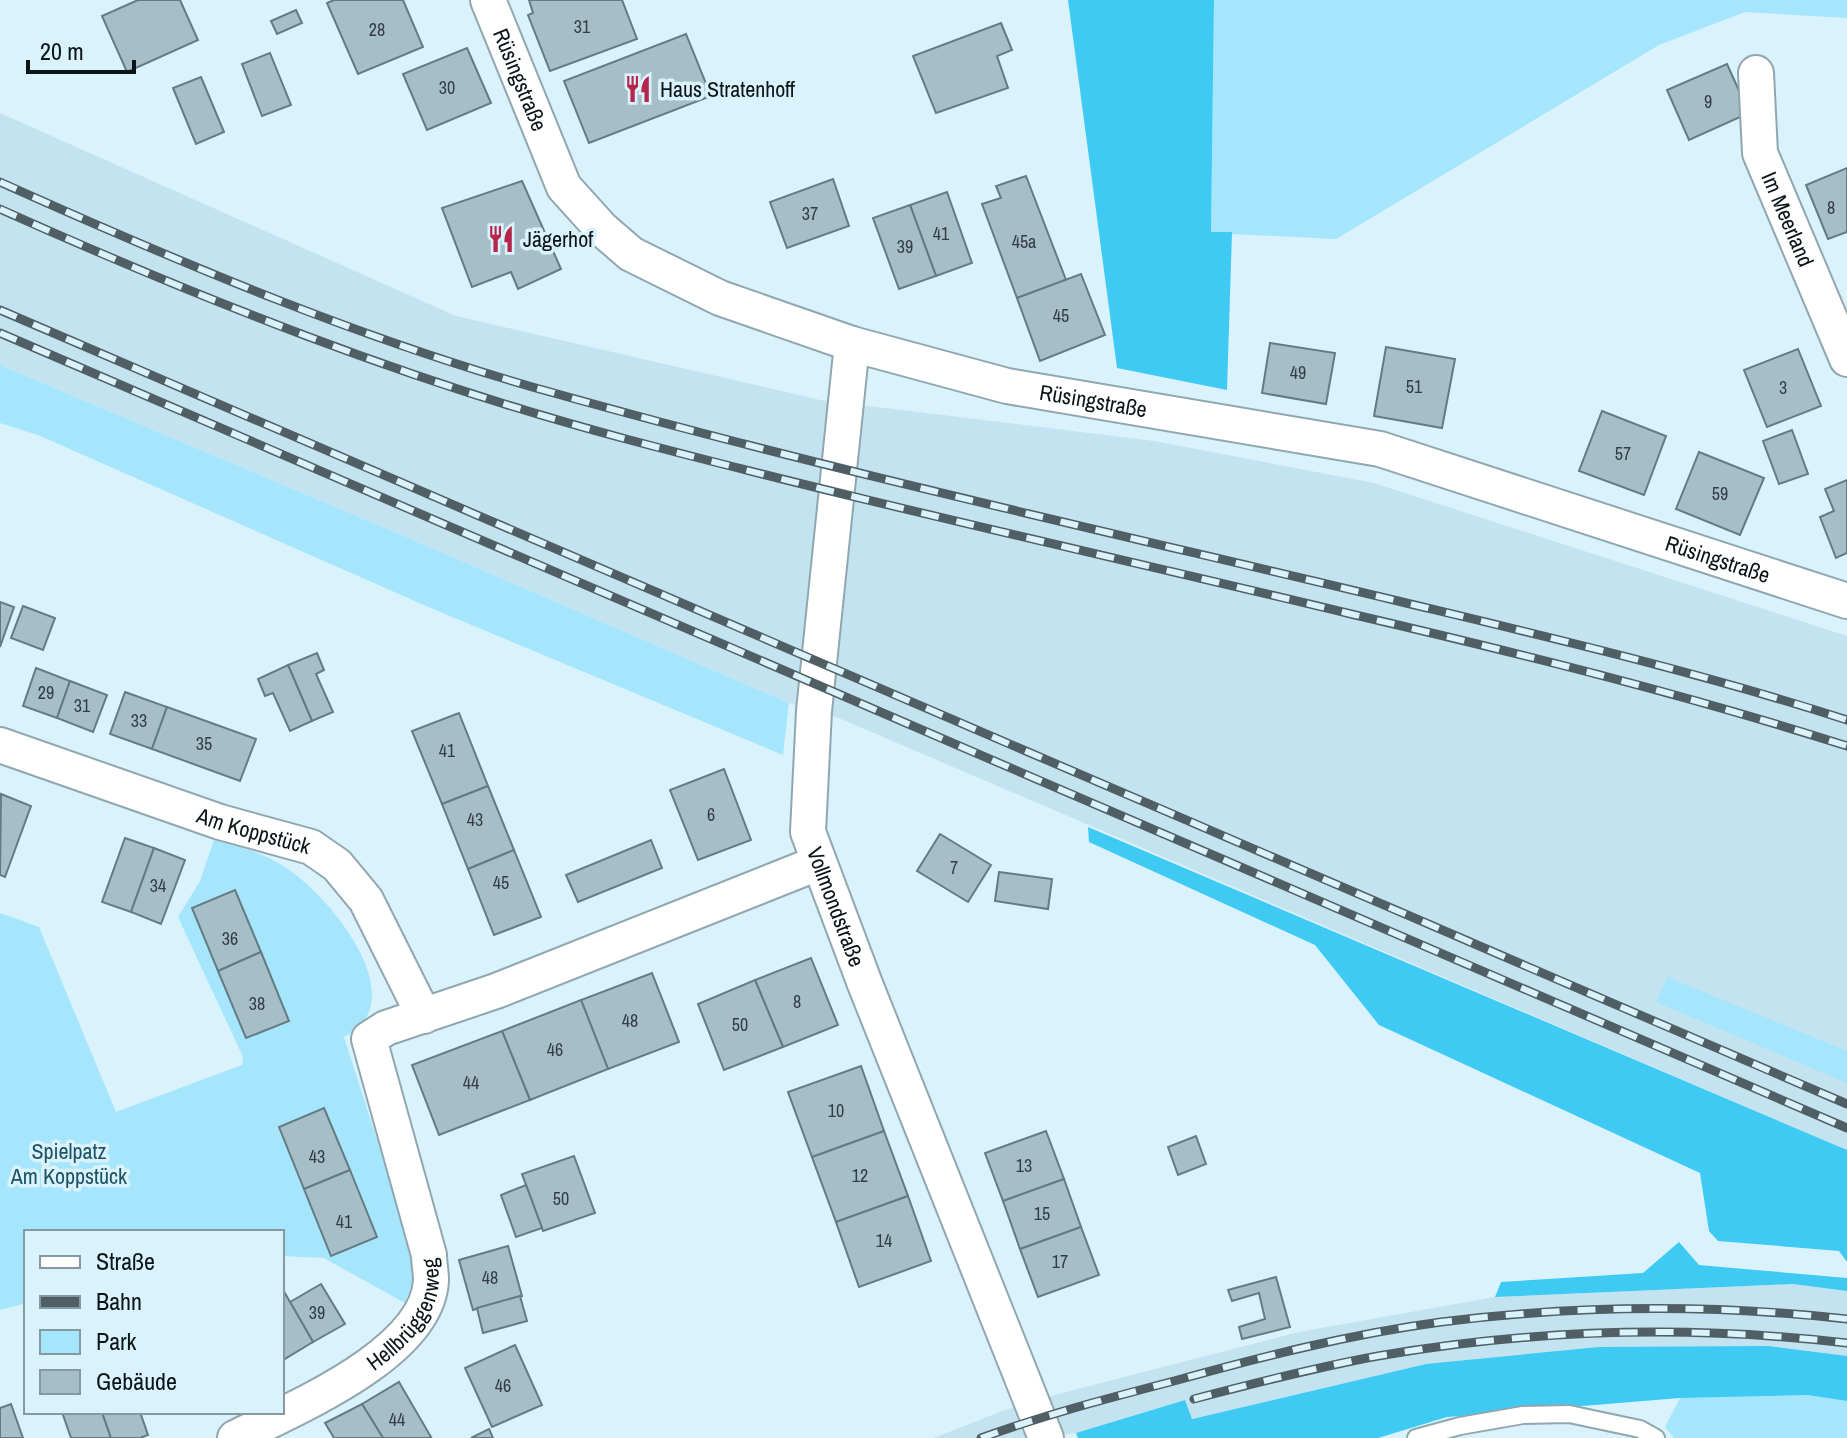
<svg xmlns="http://www.w3.org/2000/svg" width="1847" height="1438" font-family="'Archivo Narrow',sans-serif">
	<rect width="100%" height="100%" fill="#d9f2fb"/>
	<g fill="#c3e3f0">
		<path d="M0 113 456 316 820 400 1154 441 1374 483 1847 636V1150L839 718 789 703 392 531 0 365Z"/>
		<path d="M1793 1284 1847 1291V1356L1769 1346 1426 1364 1191 1419 1184 1400 1076 1433 1030 1438H934L1002 1411 1062 1393 1299 1332 1495 1297Z"/>
	</g>
	<g fill="#a5e6fc">
		<path d="M1214 0H1847V18L1745 12 1659 45 1336 239 1211 233Z"/>
		<path d="M0 365 392 531 789 703 783 755 433 609 38 435 0 423Z"/>
		<path d="M214 840C241 847 265 853 288 869 329 896 417 1001 344 1037L403 1221 416 1274 405 1303 324 1258 282 1256V1232H26V1303L0 1310V913L39 927 116 1112 242 1065 243 1057 178 917 200 881Z"/>
		<path d="M1667 977 1847 1051V1083L1656 1002Z"/>
		<path d="M1807 1395 1847 1401V1438H1674L1665 1427 1680 1398Z"/>
	</g>
	<g fill="#3fcaf3">
		<path d="M1068 0H1214L1211 232H1232L1227 390 1117 368Z"/>
		<path d="M1088 827 1847 1150V1262L1839 1251 1718 1241 1709 1231 1700 1173 1379 1025 1315 945 1089 842Z"/>
		<path d="M1679 1242 1699 1265 1847 1278V1291L1793 1284 1495 1297 1501 1282 1643 1273Z"/>
		<path d="M1769 1346 1847 1356V1401L1807 1395 1680 1398 1447 1417 1378 1438H1078L1076 1433 1185 1400 1192 1419 1426 1364 1599 1347Z"/>
	</g>
	<g fill="#a6bec7" stroke="#657b84" stroke-width="2">
		<path d="M138 0H180L198 40 127 72 102 16Z"/>
		<path d="M334 0H403L423 47 358 74 327 3Z"/>
		<path d="M529 0H622L637 39 550 71 528 15 533 13Z"/>
		<path d="M296 10 302 23 277 34 271 21Z"/>
		<path d="M1001 23 1012 50 997 56 1008 88 936 113 913 56Z"/>
		<path d="M686 34 711 96 589 143 564 81Z"/>
		<path d="M467 48 491 103 427 130 403 74Z"/>
		<path d="M270 53 291 105 262 116 242 64Z"/>
		<path d="M1727 64 1749 113 1689 140 1667 90Z"/>
		<path d="M201 77 224 132 196 144 173 88Z"/>
		<path d="M1847 168V232L1828 239 1806 185Z"/>
		<path d="M1026 176 1066 280 1017 298 982 204 1001 198 996 186Z"/>
		<path d="M833 179 849 226 787 248 770 202Z"/>
		<path d="M522 181 561 269 518 289 511 272 472 287 442 208Z"/>
		<path d="M947 192 972 263 936 276 910 205Z"/>
		<path d="M910 205 936 276 899 289 873 218Z"/>
		<path d="M1081 274 1105 335 1040 361 1017 298Z"/>
		<path d="M1270 343 1335 353 1326 404 1262 393Z"/>
		<path d="M1386 347 1455 359 1442 428 1374 416Z"/>
		<path d="M1798 349 1821 406 1767 427 1744 370Z"/>
		<path d="M1602 411 1666 436 1644 495 1579 471Z"/>
		<path d="M1792 430 1808 474 1779 484 1763 441Z"/>
		<path d="M1699 452 1764 478 1740 535 1676 509Z"/>
		<path d="M1847 480V553L1836 558 1820 517 1834 511 1825 489Z"/>
		<path d="M0 602 14 607 0 647Z"/>
		<path d="M23 606 55 618 43 650 11 638Z"/>
		<path d="M317 653 324 670 316 674 333 712 312 721 288 665Z"/>
		<path d="M288 665 312 721 290 731 273 693 265 696 258 679Z"/>
		<path d="M36 668 70 681 57 718 23 706Z"/>
		<path d="M70 681 107 695 93 732 57 718Z"/>
		<path d="M125 692 167 707 152 749 110 734Z"/>
		<path d="M167 707 256 739 240 781 152 749Z"/>
		<path d="M459 713 488 786 442 804 412 731Z"/>
		<path d="M724 769 751 840 698 860 670 790Z"/>
		<path d="M488 786 514 850 468 869 442 804Z"/>
		<path d="M1 794 31 806 5 877 0 875Z"/>
		<path d="M940 834 991 865 968 902 917 871Z"/>
		<path d="M125 838 154 848 131 912 102 902Z"/>
		<path d="M651 840 662 868 578 902 566 875Z"/>
		<path d="M154 848 185 860 161 924 131 912Z"/>
		<path d="M514 850 541 917 494 935 468 869Z"/>
		<path d="M999 872 1052 879 1048 909 995 901Z"/>
		<path d="M235 890 261 952 218 971 192 908Z"/>
		<path d="M261 952 289 1021 246 1038 218 971Z"/>
		<path d="M811 958 838 1025 783 1047 755 980Z"/>
		<path d="M652 973 679 1042 608 1069 581 1000Z"/>
		<path d="M755 980 783 1047 724 1070 698 1004Z"/>
		<path d="M581 1000 608 1069 530 1100 502 1031Z"/>
		<path d="M502 1031 530 1100 439 1135 412 1065Z"/>
		<path d="M861 1066 884 1131 812 1157 788 1092Z"/>
		<path d="M324 1108 350 1170 304 1189 279 1127Z"/>
		<path d="M884 1131 908 1196 836 1222 812 1157Z"/>
		<path d="M1046 1131 1064 1179 1003 1201 985 1153Z"/>
		<path d="M1196 1136 1206 1164 1178 1175 1168 1147Z"/>
		<path d="M574 1156 595 1213 543 1231 522 1174Z"/>
		<path d="M350 1170 377 1237 331 1256 304 1189Z"/>
		<path d="M1064 1179 1081 1227 1020 1249 1003 1201Z"/>
		<path d="M526 1185 542 1228 516 1237 501 1195Z"/>
		<path d="M908 1196 931 1261 859 1287 836 1222Z"/>
		<path d="M1081 1227 1099 1275 1038 1297 1020 1249Z"/>
		<path d="M508 1246 522 1296 473 1310 459 1260Z"/>
		<path d="M1276 1277 1290 1327 1242 1339 1239 1327 1265 1319 1259 1293 1232 1301 1228 1290Z"/>
		<path d="M321 1284 345 1324 313 1342 290 1302Z"/>
		<path d="M282 1288 313 1342 283 1360 282 1358Z"/>
		<path d="M520 1296 527 1321 483 1333 477 1308Z"/>
		<path d="M515 1345 542 1405 492 1427 465 1368Z"/>
		<path d="M399 1382 431 1437 429 1438H383L362 1404Z"/>
		<path d="M11 1404 23 1438H0V1408Z"/>
		<path d="M362 1404 383 1438H334L325 1423Z"/>
		<path d="M62 1412H102L111 1438H71Z"/>
		<path d="M102 1412H140L148 1435 140 1438H111Z"/>
		<path d="M489 1429 493 1438H471Z"/>
	</g>
	<g fill="none" stroke-linecap="round" stroke-linejoin="round">
		<g stroke="#90a7b0" stroke-width="20">
			<path id="service" d="M1416 1438 1460 1426 1523 1415 1569 1414 1640 1429 1656 1438"/>
		</g>
		<g stroke="#90a7b0" stroke-width="38">
			<g id="minor">
				<path id="s1" d="M488 0 564 187 602 229 631 254 720 298 852 344 1007 386 1380 449 1847 601"/>
				<path id="s2" d="M1756 73 1760 153 1847 359"/>
				<path id="s3" d="M852 344 814 711 808 832 865 984 1046 1438"/>
				<path id="s4" d="M0 745 220 822 311 847 337 865 366 900 424 1016"/>
				<path id="s5" d="M235 1438C292 1409 428 1354 431 1280 431 1272 429 1263 429 1255L369 1039 386 1028 496 991 818 863"/>
			</g>
		</g>
		<use href="#service" stroke="#fff" stroke-width="16"/>
		<use href="#minor" stroke="#fff" stroke-width="34"/>
		<g stroke="#505f64" stroke-width="9">
			<g id="rail">
				<path d="M0 182C183 264 367 342 561 395 837 472 1118 534 1398 601 1548 637 1699 672 1847 720"/>
				<path d="M0 209C203 300 411 382 626 439 867 503 1110 556 1351 614 1518 653 1684 694 1847 746"/>
				<path d="M0 310 1847 1104"/>
				<path d="M0 333 1847 1128"/>
				<path d="M1194 1399C1255 1383 1317 1367 1378 1356 1534 1329 1690 1325 1847 1343"/>
				<path d="M981 1438C1044 1415 1109 1398 1174 1381 1261 1357 1350 1334 1441 1322 1578 1305 1710 1304 1847 1319"/>
			</g>
		</g>
		<use href="#rail" stroke="#d9f2fb" stroke-width="6" stroke-dasharray="18" stroke-linecap="butt"/>
	</g>
	<defs>
		<g id="restaurant-bare" transform="scale(2.16)"><path d="M-5-6h1v4h1v-4h1v4h1v-4h1v5L-1.5 .5V6h-2V.5L-5-1ZM5-6V6H3V1.5H1.5Q1.5-4 5-6Z" fill="#b6254b" stroke="#d9f2fb" stroke-width="2.5" paint-order="stroke"/></g>
	</defs>
	<g fill-rule="evenodd">
		<use href="#restaurant-bare" x="638" y="89"/>
		<use href="#restaurant-bare" x="501" y="239"/>
	</g>
	<g text-anchor="middle" stroke-width="7" stroke-linejoin="round" paint-order="stroke">
		<g font-size="18" fill="#323e43">
			<text x="582" y="33">31</text>
			<text x="377" y="36">28</text>
			<text x="447" y="94">30</text>
			<text x="1708" y="108">9</text>
			<text x="1831" y="214">8</text>
			<text x="810" y="220">37</text>
			<text x="941" y="240">41</text>
			<text x="1024" y="248">45a</text>
			<text x="905" y="253">39</text>
			<text x="1061" y="322">45</text>
			<text x="1298" y="379">49</text>
			<text x="1414" y="393">51</text>
			<text x="1783" y="394">3</text>
			<text x="1623" y="460">57</text>
			<text x="1720" y="500">59</text>
			<text x="46" y="699">29</text>
			<text x="82" y="712">31</text>
			<text x="139" y="727">33</text>
			<text x="204" y="750">35</text>
			<text x="447" y="757">41</text>
			<text x="711" y="821">6</text>
			<text x="475" y="826">43</text>
			<text x="954" y="874">7</text>
			<text x="501" y="889">45</text>
			<text x="158" y="892">34</text>
			<text x="230" y="945">36</text>
			<text x="797" y="1008">8</text>
			<text x="257" y="1010">38</text>
			<text x="630" y="1027">48</text>
			<text x="740" y="1031">50</text>
			<text x="555" y="1056">46</text>
			<text x="471" y="1089">44</text>
			<text x="836" y="1117">10</text>
			<text x="317" y="1163">43</text>
			<text x="1024" y="1172">13</text>
			<text x="860" y="1182">12</text>
			<text x="561" y="1205">50</text>
			<text x="1042" y="1220">15</text>
			<text x="344" y="1228">41</text>
			<text x="884" y="1247">14</text>
			<text x="1060" y="1268">17</text>
			<text x="490" y="1284">48</text>
			<text x="317" y="1319">39</text>
			<text x="503" y="1392">46</text>
			<text x="397" y="1426">44</text>
		</g>
		<g font-size="22" fill="#0b1417" stroke="#d9f2fb">
			<text dy="8" stroke="none"><textPath href="#s1" startOffset="86">Rüsingstraße</textPath></text>
			<text dy="8" stroke="none"><textPath href="#s2" startOffset="152">Im Meerland</textPath></text>
			<text dy="8" stroke="none"><textPath href="#s1" startOffset="784">Rüsingstraße</textPath></text>
			<text dy="8" stroke="none"><textPath href="#s1" startOffset="1430">Rüsingstraße</textPath></text>
			<text dy="8" stroke="none"><textPath href="#s4" startOffset="268">Am Koppstück</textPath></text>
			<text dy="8" stroke="none"><textPath href="#s3" startOffset="570">Vollmondstraße</textPath></text>
			<text dy="8" stroke="none"><textPath href="#s5" startOffset="218">Hellbrüggenweg</textPath></text>
		</g>
		<g font-size="22" fill="#0b1417" stroke="#d9f2fb" text-anchor="start">
			<text x="660" y="97">Haus Stratenhoff</text>
			<text x="523" y="247">Jägerhof</text>
		</g>
		<g font-size="22" fill="#1c5365" stroke="#d9f2fb">
			<text x="69" y="1159">Spielpatz<tspan x="69" dy="25">Am Koppstück</tspan></text>
		</g>
	</g>
	<rect x="24" y="1230" width="260" height="184" fill="#d9f2fb" stroke="#8799a0" stroke-width="2"/>
	<rect x="40" y="1256" width="40" height="12" fill="#ffffff" stroke="#8799a0" stroke-width="2"/>
	<text x="96" y="1270" font-size="24" fill="#0b1417">Straße</text>
	<rect x="40" y="1296" width="40" height="12" fill="#505f64" stroke="#8799a0" stroke-width="2"/>
	<text x="96" y="1310" font-size="24" fill="#0b1417">Bahn</text>
	<rect x="40" y="1330" width="40" height="24" fill="#a5e6fc" stroke="#8799a0" stroke-width="2"/>
	<text x="96" y="1350" font-size="24" fill="#0b1417">Park</text>
	<rect x="40" y="1370" width="40" height="24" fill="#a6bec7" stroke="#8799a0" stroke-width="2"/>
	<text x="96" y="1390" font-size="24" fill="#0b1417">Gebäude</text>
	<path d="M28 60v12h106v-12" fill="none" stroke="#0b1417" stroke-width="4"/>
	<text x="40" y="60" font-size="24" fill="#0b1417" stroke="#d9f2fb" stroke-width="6" paint-order="stroke">20 m</text>
</svg>
